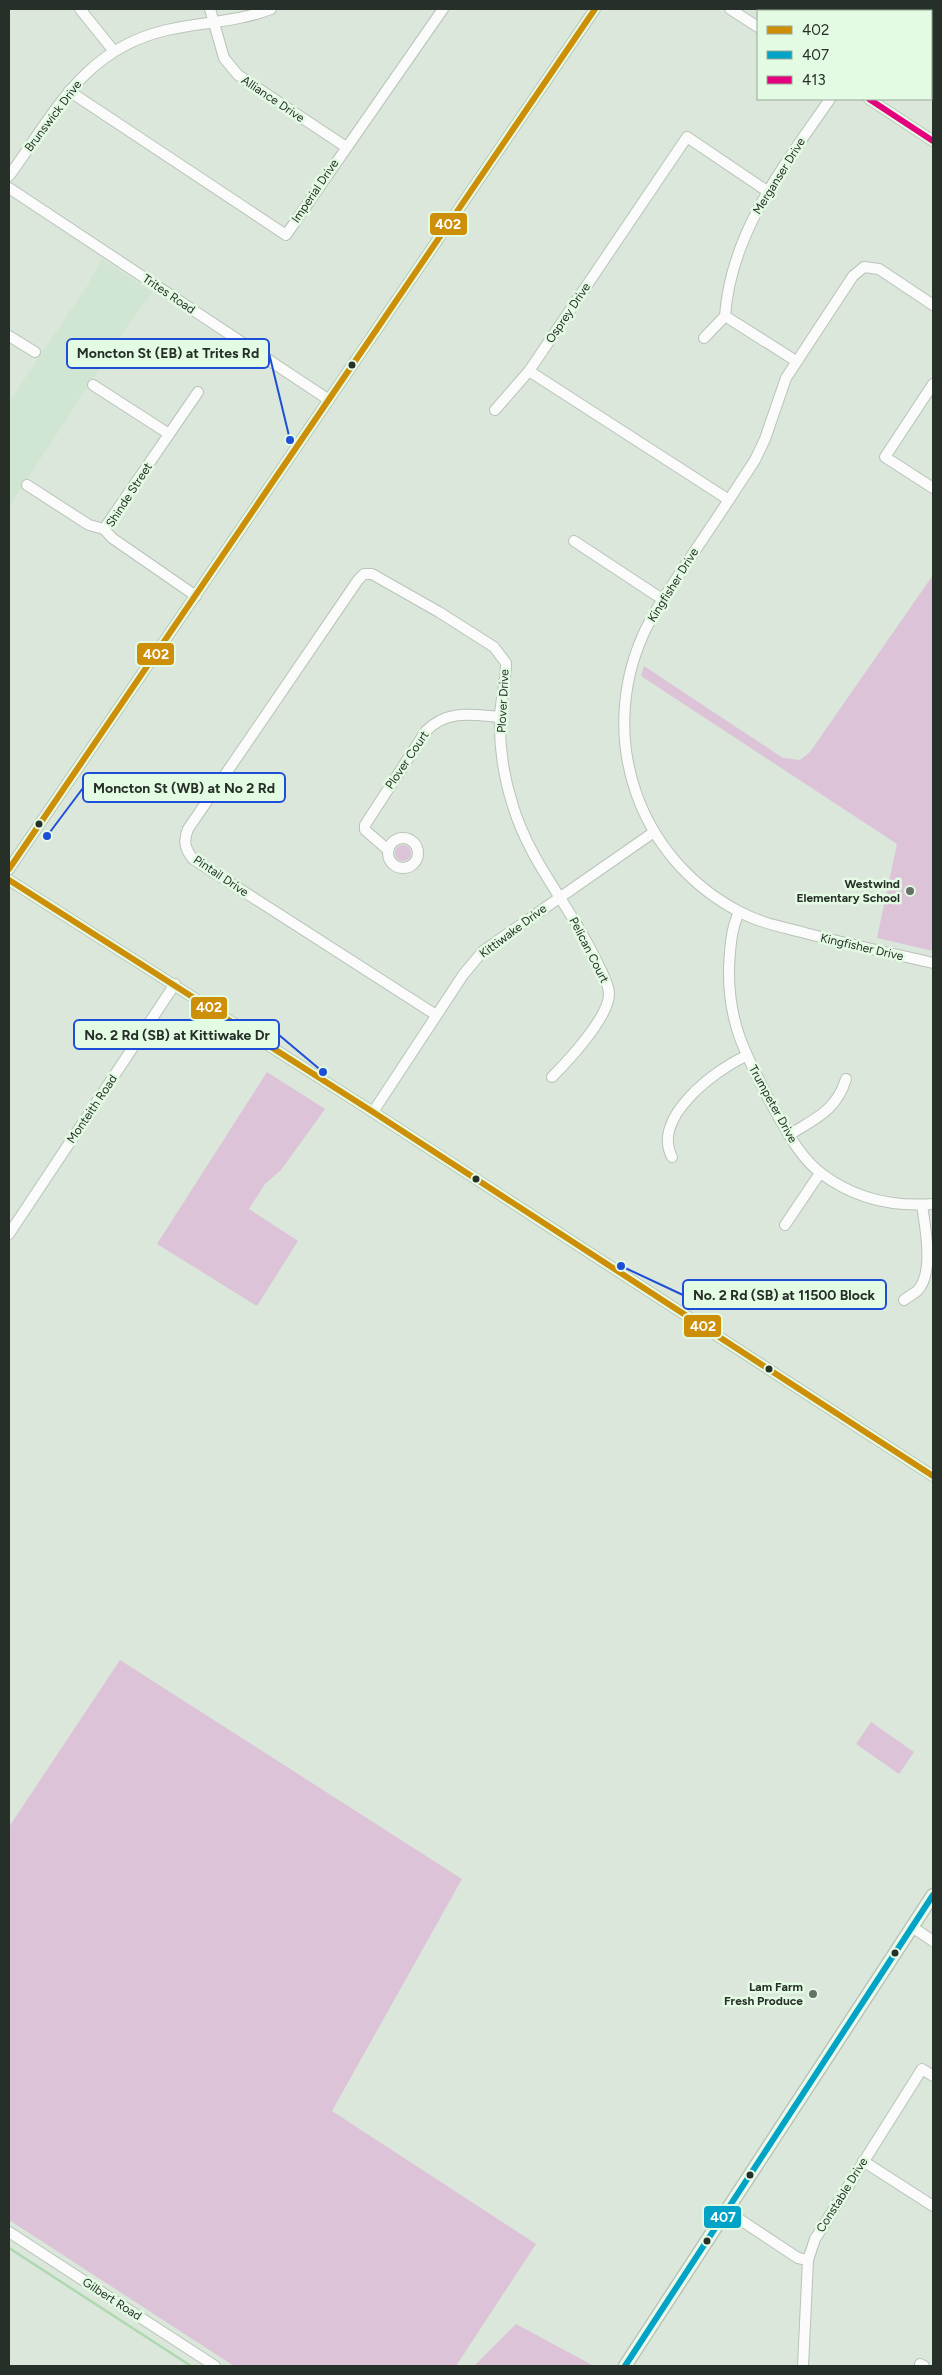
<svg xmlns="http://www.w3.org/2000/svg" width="942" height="2375" font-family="Figtree,sans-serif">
	<rect width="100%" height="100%" fill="#dbe7db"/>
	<path fill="#d1e6d2" d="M102 259 152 292 126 328 9 507V402L87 286Z"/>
	<g fill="#dcc3d8">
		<path d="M933 575V951L877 938 897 844 641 676 644 666 783 758 800 760 810 752Z"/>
		<circle cx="403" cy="853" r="8"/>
		<path d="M267 1072 325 1109 281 1170 265 1184 249 1209 298 1241 257 1306 157 1244Z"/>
		<path d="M120 1660 462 1879 332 2111 536 2244 456 2366H234L9 2220V1827Z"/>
		<path d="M871 1722 914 1752 899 1774 856 1744Z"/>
		<path d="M516 2324 594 2366H474Z"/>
	</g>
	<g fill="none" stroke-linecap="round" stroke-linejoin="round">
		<path stroke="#aed9b0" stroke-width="2.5" d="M9 2248 191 2366"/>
		<g stroke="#b9c3b9" stroke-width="12">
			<g id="minor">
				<path d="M80 9 113 50"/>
				<path d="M210 9 224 58 238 75 346 147"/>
				<path d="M730 9 758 27"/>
				<path d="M793 11 795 9"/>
				<path d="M69 91 286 235 443 9"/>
				<path d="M869 99 933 141"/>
				<path d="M9 176C55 113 83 49 167 30 202 22 237 22 271 9"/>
				<path d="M9 188 329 400"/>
				<path d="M933 305 879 269 864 267 853 276 786 378 765 439 755 460C733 494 711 527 688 561 673 585 655 608 643 635 597 739 638 859 740 912 760 923 783 927 805 933 847 944 890 953 933 963"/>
				<path d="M9 336 35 352"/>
				<path d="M704 338 725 316"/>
				<path d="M796 361 725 316C731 232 784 166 830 99"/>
				<path d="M529 371 729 500"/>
				<path d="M933 384 885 457 933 488"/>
				<path d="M93 385 169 434"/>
				<path d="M495 410 529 371 687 137 767 191"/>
				<path d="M27 485 89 525 104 529"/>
				<path d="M104 529 198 392"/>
				<path d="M104 529 112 538 196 596"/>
				<path d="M574 541 662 599"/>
				<circle cx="403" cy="853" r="15"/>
				<path d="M388 850 365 830V825L426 731C447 709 472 715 500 717"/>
				<path d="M9 869 595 9"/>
				<path d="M9 880 373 1112 933 1476"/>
				<path d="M739 912C731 929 730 949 729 968 728 1026 747 1057 773 1107 786 1130 800 1158 822 1174 854 1198 893 1207 933 1204"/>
				<path d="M436 1015 193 859C185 849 183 841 188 829L358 580 364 574H372L439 612 494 647 506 663C506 681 501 698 500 716 499 745 504 778 513 806 530 863 572 908 597 962 601 971 609 983 609 994 609 1017 568 1061 552 1077"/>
				<path d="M373 1112 463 975 483 951 654 832"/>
				<path d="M789 1135C816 1118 836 1111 846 1079"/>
				<path d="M672 1157C651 1118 715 1070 746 1056"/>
				<path d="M785 1225 820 1173"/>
				<path d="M9 1234 175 984"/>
				<path d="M904 1300C908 1297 913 1294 917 1291 935 1273 925 1227 922 1205"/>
				<path d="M912 1927 933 1941"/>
				<path d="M863 2161 933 2206"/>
				<path d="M727 2211 798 2258 808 2260"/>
				<path d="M9 2232 215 2366"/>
				<path d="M920 2364 924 2366"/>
				<path d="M803 2366 808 2260 815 2239 922 2069 933 2076"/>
			</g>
		</g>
		<g stroke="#b9c3b9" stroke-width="15">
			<path id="major" d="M625 2366 933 1895"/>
		</g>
		<use href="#minor" stroke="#fafbfa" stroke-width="10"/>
		<use href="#major" stroke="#fafbfa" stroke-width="12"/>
		<g stroke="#e3fae3" stroke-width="10">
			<g id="bus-1">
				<path d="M9 869 595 9"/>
				<path d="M9 880 373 1112 933 1476"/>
			</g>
		</g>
		<g stroke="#e3fae3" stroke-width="10">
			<path id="bus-2" d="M625 2366 933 1895"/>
		</g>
		<g stroke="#e3fae3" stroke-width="10">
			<path id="bus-3" d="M869 99 933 141"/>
		</g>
		<use href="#bus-1" stroke="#cd8e08" stroke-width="6"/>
		<use href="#bus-2" stroke="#02a3c6" stroke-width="6"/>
		<use href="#bus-3" stroke="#e5007d" stroke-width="6"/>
	</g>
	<g fill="#273028" stroke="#e3fae3" stroke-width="2">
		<circle cx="352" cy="365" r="4.5"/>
		<circle cx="39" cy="824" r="4.5"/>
		<circle cx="476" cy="1179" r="4.5"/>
		<circle cx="769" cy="1369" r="4.5"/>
		<circle cx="895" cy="1953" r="4.5"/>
		<circle cx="750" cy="2175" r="4.5"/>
		<circle cx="707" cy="2241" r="4.5"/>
	</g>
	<g fill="#667067" stroke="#e3fae3" stroke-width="2">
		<circle cx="910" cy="891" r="5"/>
		<circle cx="813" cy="1994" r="5"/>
	</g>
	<g text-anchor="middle" stroke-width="5" stroke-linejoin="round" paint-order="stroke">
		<g font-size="12" fill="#273028" stroke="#e3fae3">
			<text transform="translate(273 99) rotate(34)" y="4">Alliance Drive</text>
			<text transform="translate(53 116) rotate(-53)" y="4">Brunswick Drive</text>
			<text transform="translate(779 176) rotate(-58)" y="4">Merganser Drive</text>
			<text transform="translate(315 191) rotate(-56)" y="4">Imperial Drive</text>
			<text transform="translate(169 294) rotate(34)" y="4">Trites Road</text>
			<text transform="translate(568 313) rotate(-56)" y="4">Osprey Drive</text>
			<text transform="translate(129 495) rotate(-57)" y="4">Shinde Street</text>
			<text transform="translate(673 585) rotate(-58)" y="4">Kingfisher Drive</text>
			<text transform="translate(503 701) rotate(-87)" y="4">Plover Drive</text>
			<text transform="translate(407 760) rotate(-56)" y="4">Plover Court</text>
			<text transform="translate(221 876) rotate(34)" y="4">Pintail Drive</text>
			<text transform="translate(513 931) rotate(-37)" y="4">Kittiwake Drive</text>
			<text transform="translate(862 947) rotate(13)" y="4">Kingfisher Drive</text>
			<text transform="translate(589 950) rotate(63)" y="4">Pelican Court</text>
			<text transform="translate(773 1104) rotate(61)" y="4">Trumpeter Drive</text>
			<text transform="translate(92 1109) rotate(-56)" y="4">Monteith Road</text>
			<text transform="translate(842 2195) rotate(-58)" y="4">Constable Drive</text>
			<text transform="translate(112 2299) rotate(33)" y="4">Gilbert Road</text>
		</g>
		<g font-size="12" font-weight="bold" fill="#273028" stroke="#e3fae3" text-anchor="end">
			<text x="900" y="888">Westwind<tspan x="900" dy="14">Elementary School</tspan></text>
			<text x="803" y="1991">Lam Farm<tspan x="803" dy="14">Fresh Produce</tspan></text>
		</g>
	</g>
	<path fill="none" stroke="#1d4ed8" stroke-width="2" d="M290 440L269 353M47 836L83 788M323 1072L279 1035M621 1266L683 1295"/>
	<g fill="#1d4ed8" stroke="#e3fae3" stroke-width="2">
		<circle cx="290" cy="440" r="5"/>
		<circle cx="47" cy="836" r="5"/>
		<circle cx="323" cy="1072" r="5"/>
		<circle cx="621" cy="1266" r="5"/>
	</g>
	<g fill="#e3fae3" stroke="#1d4ed8" stroke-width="2">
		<rect x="67" y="339" width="202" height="29" rx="5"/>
		<rect x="83" y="773" width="202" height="29" rx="5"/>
		<rect x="74" y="1020" width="205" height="29" rx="5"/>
		<rect x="683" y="1280" width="203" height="29" rx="5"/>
	</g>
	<g font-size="14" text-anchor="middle" font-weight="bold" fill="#273028">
		<text x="168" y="358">Moncton St (EB) at Trites Rd</text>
		<text x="184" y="793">Moncton St (WB) at No 2 Rd</text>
		<text x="177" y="1040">No. 2 Rd (SB) at Kittiwake Dr</text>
		<text x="784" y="1300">No. 2 Rd (SB) at 11500 Block</text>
	</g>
	<g stroke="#e3fae3" stroke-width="2">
		<rect x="429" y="212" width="39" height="24" rx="5" fill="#cd8e08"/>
		<rect x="136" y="642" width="39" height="24" rx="5" fill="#cd8e08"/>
		<rect x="190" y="996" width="38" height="24" rx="5" fill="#cd8e08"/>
		<rect x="683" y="1314" width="39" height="24" rx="5" fill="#cd8e08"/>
		<rect x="703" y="2205" width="39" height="24" rx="5" fill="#02a3c6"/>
	</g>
	<g font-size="14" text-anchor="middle" font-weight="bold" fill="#fff">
		<text x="448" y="229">402</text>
		<text x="156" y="659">402</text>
		<text x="209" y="1012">402</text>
		<text x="703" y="1331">402</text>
		<text x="723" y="2222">407</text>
	</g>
	<rect width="942" height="2375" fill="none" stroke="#273028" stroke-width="20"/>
	<rect x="757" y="10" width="175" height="90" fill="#e3fae3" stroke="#98a998"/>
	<rect x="767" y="26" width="25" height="8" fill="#cd8e08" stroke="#98a998"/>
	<text x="802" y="35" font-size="15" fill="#273028">402</text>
	<rect x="767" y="51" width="25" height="8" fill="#02a3c6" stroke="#98a998"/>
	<text x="802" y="60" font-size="15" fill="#273028">407</text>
	<rect x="767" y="76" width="25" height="8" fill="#e5007d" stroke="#98a998"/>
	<text x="802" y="85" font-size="15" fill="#273028">413</text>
</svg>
